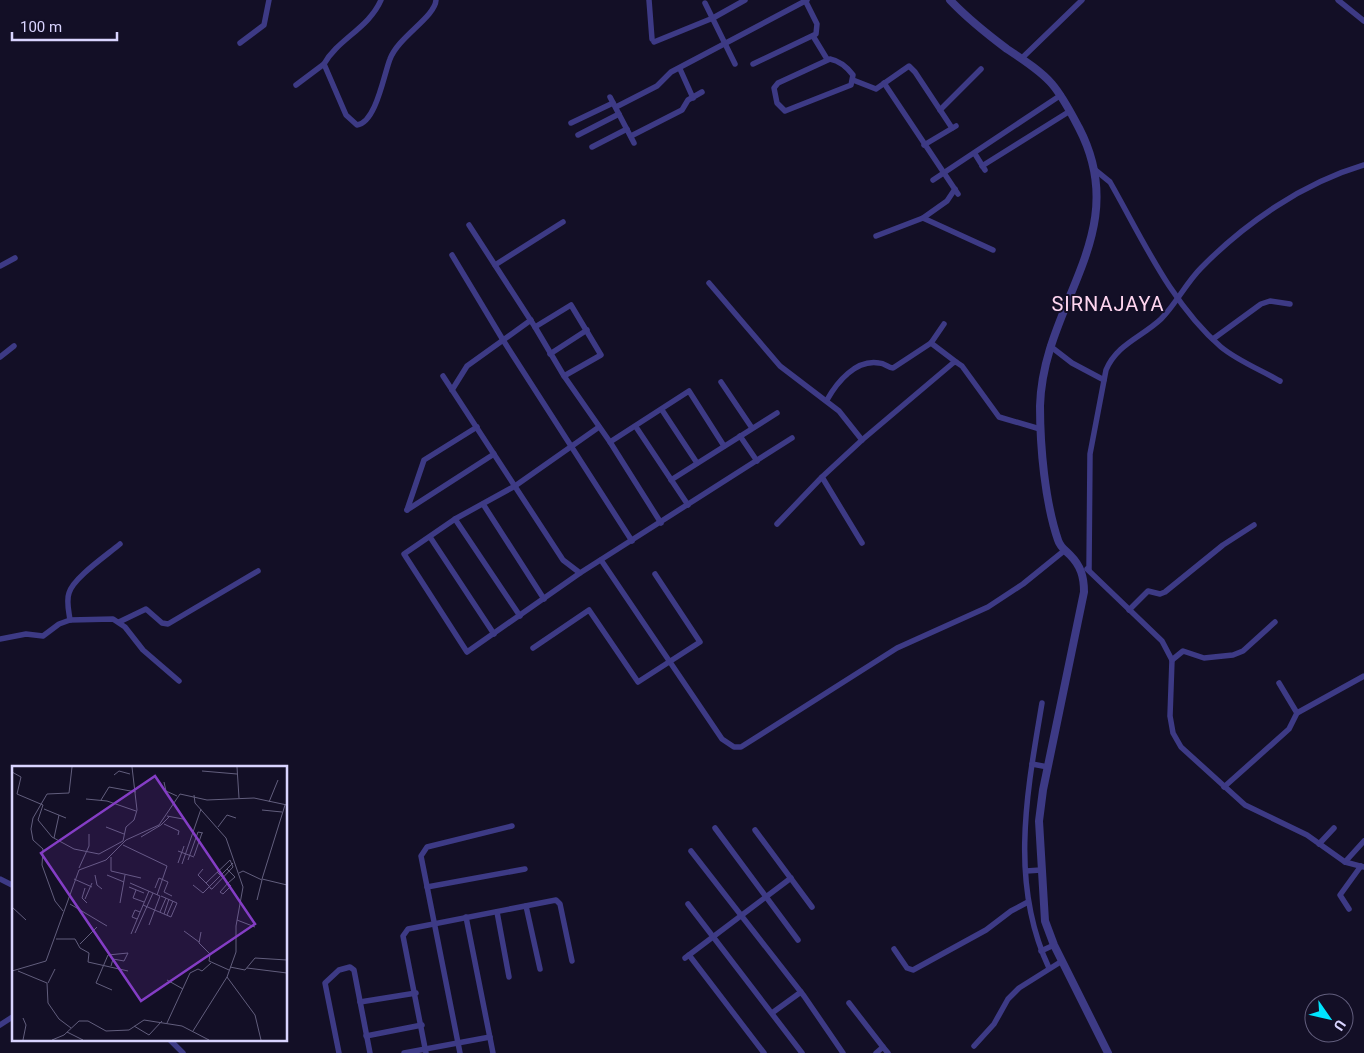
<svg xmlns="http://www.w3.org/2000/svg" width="1364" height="1053" font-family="Roboto,sans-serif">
	<rect width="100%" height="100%" fill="#130f26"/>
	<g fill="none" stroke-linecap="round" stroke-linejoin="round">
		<g stroke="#3d3a85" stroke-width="5.5">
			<path d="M381 0C369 28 338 39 324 64L346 115 357 125C376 123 384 74 390 59 398 37 435 17 436 0"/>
			<path d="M649 0 652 39"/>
			<path d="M1338 0 1364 21"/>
			<path d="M705 3 735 64"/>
			<path d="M813 36 827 59"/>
			<path d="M654 42 713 18 745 0"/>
			<path d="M240 43 264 25 269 0"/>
			<path d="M830 59C840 61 847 67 853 75L851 85 785 111 777 103 774 88 778 83Z"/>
			<path d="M1021 59 1082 0"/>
			<path d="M753 64 816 34 817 24 805 0"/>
			<path d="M680 69 693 98"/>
			<path d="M853 80 876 89 909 66 915 72 952 128"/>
			<path d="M884 83 958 194"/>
			<path d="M296 85 324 64"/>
			<path d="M610 97 634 143"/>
			<path d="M616 107 657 86 671 72 807 0"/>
			<path d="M940 110 981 69"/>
			<path d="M571 123 613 103"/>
			<path d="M578 135 619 114"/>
			<path d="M631 136 682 110 688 100 702 92"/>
			<path d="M924 145 956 126"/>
			<path d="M592 147 627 129"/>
			<path d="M975 154 985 170"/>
			<path d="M982 166 1070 111"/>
			<path d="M1094 169 1110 182C1142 238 1171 304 1221 347 1238 361 1261 370 1280 381"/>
			<path d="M933 180 1061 95"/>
			<path d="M923 218 947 201 955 189"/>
			<path d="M469 225 535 327 564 376 610 442 661 523"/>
			<path d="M876 236 923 218 993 250"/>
			<path d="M452 255 503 340 632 541"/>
			<path d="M495 265 563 222"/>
			<path d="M0 266 15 258"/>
			<path d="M709 283 780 366 839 411 862 440"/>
			<path d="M535 327 571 305 601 355 564 376"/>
			<path d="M1213 339 1261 304 1270 301 1290 304"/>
			<path d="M931 343 956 362"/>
			<path d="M1050 346 1072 363 1104 380"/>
			<path d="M550 354 587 330"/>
			<path d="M0 357 14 346"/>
			<path d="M443 376 563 560 580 573 792 438"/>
			<path d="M721 382 752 428"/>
			<path d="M452 390 467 366 531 320"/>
			<path d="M827 400C837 382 856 359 879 363 885 363 888 368 893 368L931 343 944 324"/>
			<path d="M662 410 697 463"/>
			<path d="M636 427 688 505"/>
			<path d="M740 436 757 461"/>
			<path d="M610 442 689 391 724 446"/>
			<path d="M822 477 862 543"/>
			<path d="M671 480 777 413"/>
			<path d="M483 504 544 599"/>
			<path d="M407 510 424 460 477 427"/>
			<path d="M407 510 494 454"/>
			<path d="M455 519 520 616"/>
			<path d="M777 524 822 477 862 440 953 363 956 362 962 366 999 417 1040 429"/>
			<path d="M430 537 494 634"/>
			<path d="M601 560 722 739 734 747H741L897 648 988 607 1023 584 1065 550"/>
			<path d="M1087 569 1162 641 1172 660 1170 716 1173 733 1181 747 1245 805 1307 835 1345 862 1364 867"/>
			<path d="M1089 570 1090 454 1106 370C1117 344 1142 337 1161 319 1176 304 1186 283 1201 268 1245 223 1303 183 1364 165"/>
			<path d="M580 573 467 652 404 554 455 519 515 486 599 427"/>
			<path d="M1129 610 1148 591 1160 594 1165 592 1223 545 1254 525"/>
			<path d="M70 620C69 612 66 601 69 593 73 578 107 555 120 544"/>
			<path d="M119 622 146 609 162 623 168 624 258 571"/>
			<path d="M0 639 26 634 43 636 59 624 70 620 113 619 125 627 143 650 179 681"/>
			<path d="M533 648 589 610 638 682 700 642 655 574"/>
			<path d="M1172 660 1183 651 1204 658 1233 655 1243 651 1275 622"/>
			<path d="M1279 683 1297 713"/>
			<path d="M1042 703C1027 792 1009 883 1049 968"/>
			<path d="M1032 764 1048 767"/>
			<path d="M1224 787 1289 729 1297 713 1364 676"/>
			<path d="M715 828 798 940"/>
			<path d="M755 830 812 907"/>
			<path d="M1319 844 1334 828"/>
			<path d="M691 851 804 996 843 1053"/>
			<path d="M1345 862 1364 841"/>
			<path d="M1026 871 1041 870"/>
			<path d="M0 879 14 886"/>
			<path d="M427 887 525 869"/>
			<path d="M688 904 802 1053"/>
			<path d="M526 906 540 969"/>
			<path d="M1349 909 1340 895 1361 866"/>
			<path d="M497 912 509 977"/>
			<path d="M466 917 493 1053"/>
			<path d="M894 949 907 968 913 970 986 930 1011 911 1028 902"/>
			<path d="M1041 951 1054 945"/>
			<path d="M689 955 764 1053"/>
			<path d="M685 958 791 878"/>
			<path d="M360 1002 416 993"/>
			<path d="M849 1003 883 1047"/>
			<path d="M772 1013 801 992"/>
			<path d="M0 1025 14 1016"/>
			<path d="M366 1036 422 1025"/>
			<path d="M169 1039 183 1053"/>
			<path d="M974 1046 994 1024 1008 999 1019 988 1062 961"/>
			<path d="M339 1053 325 983 339 970 350 967 354 970 370 1053"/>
			<path d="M404 1053 490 1037"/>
			<path d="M426 1053 403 936 408 929 556 900 560 904 572 961"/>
			<path d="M460 1053 421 856 427 847 512 826"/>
			<path d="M876 1053 883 1047 888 1053"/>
		</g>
		<path stroke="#3d3a85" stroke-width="8" d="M950 0C967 18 987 34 1007 49 1022 59 1040 70 1052 84 1063 97 1071 113 1079 128 1134 234 1043 302 1040 406 1040 447 1045 502 1058 540 1060 547 1065 550 1070 555 1081 566 1084 577 1084 592L1043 790 1039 821 1045 921 1054 945 1108 1053"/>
	</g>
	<g text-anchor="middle" stroke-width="4" stroke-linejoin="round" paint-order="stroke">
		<g font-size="20" letter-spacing="1" fill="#ffd6f0" stroke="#130f26">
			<text x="1108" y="311">SIRNAJAYA</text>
		</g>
	</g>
	<g transform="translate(12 766)">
		<rect width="275" height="275" fill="#130f26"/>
		<path fill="none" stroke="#625e7d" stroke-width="1" d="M225 1 227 32M190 5 225 8M0 6 9 11 5 28 31 39 26 54 40 71 62 83 87 88 111 75M102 9 107 5 118 8M152 16 154 25 165 30M182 29 183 37 214 72 231 121 224 160V186L215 211 243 249 249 274M74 33 95 35 124 45M89 34 97 21 124 26M257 36 266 14M273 39 250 113 275 119M32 43 54 52M250 44 270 46M155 50 171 53M152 58 167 65 166 69M94 61 112 68M206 61 215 49 224 52M129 71 149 59 157 51M42 72 47 49M111 75 114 61 122 54 125 44 120 1M111 79 155 100 145 129M166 85 182 91M182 90 190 67M99 91V105L129 112M176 94 186 66 191 67M166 97 172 80M170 98 189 43M67 102 77 80V68M191 103 186 109 197 120 199 123H200L221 101 218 94 194 117M205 106 219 120 211 128 208 126 216 117 223 111 215 103M227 107 231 105 250 114M83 109 85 119 90 123M95 109 112 116M62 113 80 121M118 117 148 130 137 159M181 119 191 127 221 97M117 121 132 127M73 122 70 132 75 137M143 122 147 112 156 116 152 126 160 130M124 124 121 132 132 136M73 133 80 117M245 134 250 114M108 137 113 109M58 138 95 160M131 139 159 151 165 137 149 130M0 141 14 154M51 145 43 135 30 99 31 83 21 74 19 63 21 52 35 28 57 27 60 1M148 146 154 132M152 148 157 133M155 149 161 135M125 153 120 151 123 144 128 146M225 154 243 161M172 165 187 176M189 166 187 177 198 188 197 195 217 204M123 167 141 127M119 168 137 125M44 173H63L68 182 77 187 76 196 116 205M68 178 85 161M99 200 101 193 112 195 116 187 96 189 84 217 100 224M218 201 233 204 243 192 275 194M235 202 275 207M0 205 34 195 67 104 94 94 114 74 147 59 168 28 195 34 242 32 275 39M6 205 35 217 36 237 47 253 59 262M155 214 171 223M36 217 43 203M155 257 178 207 186 203 190 205 199 197M122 260 137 269 150 255M181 265 215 211M55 266 71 274M11 274 14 259 11 252M40 274 52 269 67 255H76L94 265 117 264 132 254 170 260 197 274"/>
		<path fill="#843dc5" fill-opacity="0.15" stroke="#843dc5" stroke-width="2.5" d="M143 10 243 158 129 235 29 87Z"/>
		<rect width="275" height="275" fill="none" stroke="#d9d4ff" stroke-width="2.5"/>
	</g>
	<g transform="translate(1329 1018) rotate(124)"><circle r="24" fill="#130f26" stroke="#625e7d"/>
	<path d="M0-4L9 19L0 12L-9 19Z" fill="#00e5ff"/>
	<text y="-8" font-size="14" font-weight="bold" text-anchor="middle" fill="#d9d4ff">U</text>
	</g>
	<path d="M12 32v8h105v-8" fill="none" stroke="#d9d4ff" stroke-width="2.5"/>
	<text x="20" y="32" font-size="15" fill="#d9d4ff" stroke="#130f26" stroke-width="4" paint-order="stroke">100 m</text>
</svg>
